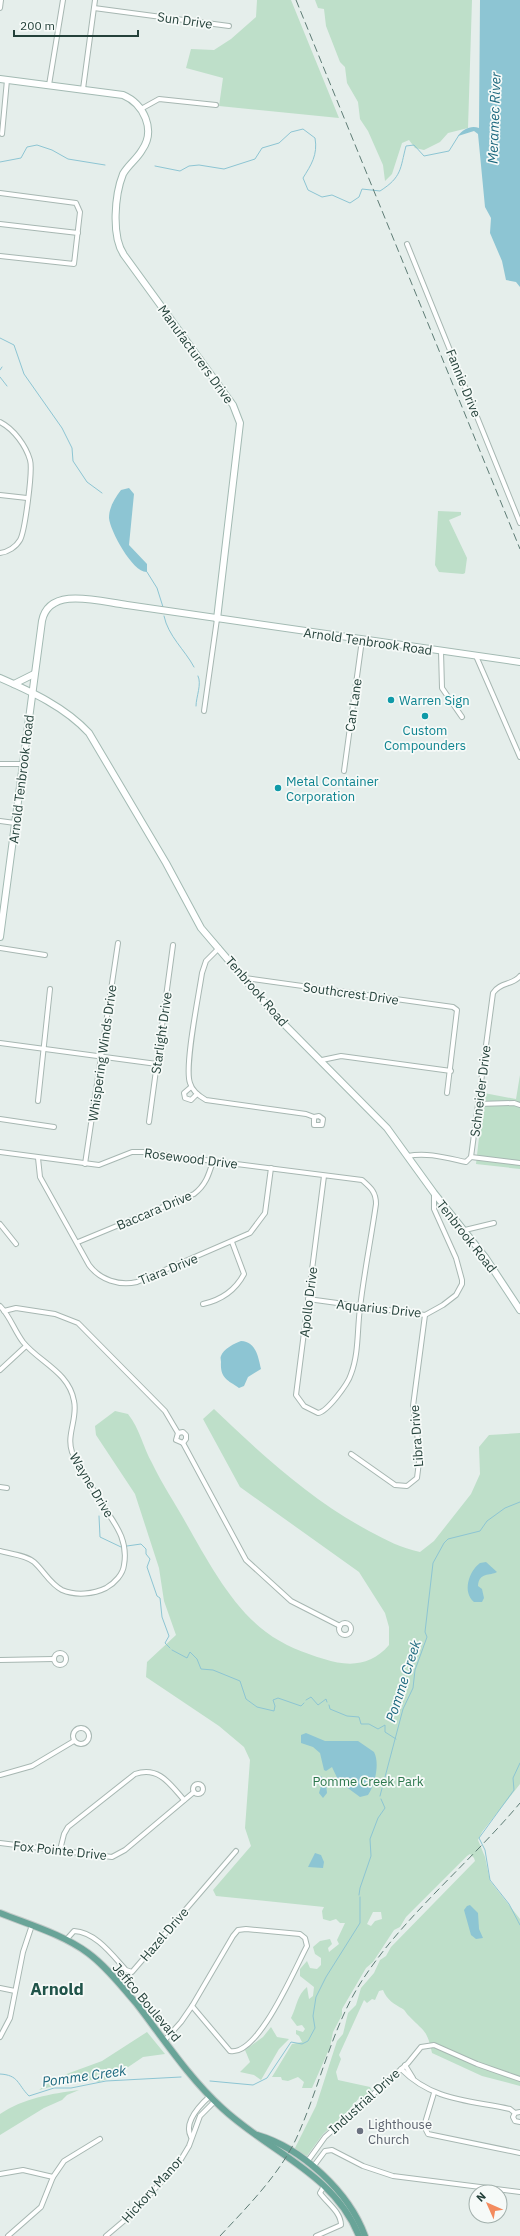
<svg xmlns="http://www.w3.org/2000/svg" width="520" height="2236" font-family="'IBM Plex Sans',sans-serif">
	<rect width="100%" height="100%" fill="#e5eeeb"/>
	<g fill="#bedfc9" fill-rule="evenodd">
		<path d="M257 0H291L339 118 219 106 223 78 186 68 191 49 214 50 231 39 256 17Z"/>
		<path d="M315 0H472L468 128 448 133 440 142 424 150 415 148 409 140 402 143 392 174 385 181 383 165 368 131 360 119 358 102 347 83 345 67 340 62 326 26 324 9 318 8Z"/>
		<path d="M438 511 461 512V515L449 520 467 558 465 573 463 574 439 572 435 565Z"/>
		<path d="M520 1075V1169L476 1164 484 1093 516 1099Z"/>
		<path d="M214 1409C262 1455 310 1499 369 1531 386 1540 401 1548 420 1552L434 1541 471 1494 480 1474 479 1447 489 1435 520 1433V1784L482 1832 478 1840 485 1857 490 1881 520 1919V2086L482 2076 432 2053C427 2029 424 2032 409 2016 406 2014 406 2011 403 2009 394 2004 387 2000 383 1990L379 1991 375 2000 372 1999 367 2003 364 2000 339 2055 341 2059 336 2072 338 2080 370 2087 372 2091 363 2098 360 2097 347 2112 323 2134 307 2156 297 2152 295 2148 316 2106 337 2041 343 2034 348 2013 356 2005 361 1988 374 1973 380 1960 386 1956 391 1947 475 1861 474 1858 470 1854 467 1856 406 1917 400 1927 394 1930 373 1962 366 1968 342 2009V2015L333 2032 330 2047 312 2088H302L304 2082 298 2077 288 2081 282 2080 281 2077H272L292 2044 302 2042 299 2036 296 2034V2030L303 2032 305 2029 302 2025 297 2026 291 2018C297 2006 297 1995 307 1987L309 1999 313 1996 314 1987 300 1976V1969L307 1961 310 1968 317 1969 321 1965V1958L315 1954 313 1947 320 1941 330 1939 332 1944 328 1948 329 1952 339 1944 337 1940 345 1923H340L336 1919 330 1921 323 1919 322 1911 324 1907 216 1896 213 1890 251 1846 245 1828 250 1760 244 1747 219 1726 146 1677 147 1662 176 1635 164 1601 159 1568 135 1494 96 1435 95 1426 115 1411 128 1414C140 1429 143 1447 152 1463 162 1484 175 1503 186 1523 207 1560 232 1607 266 1632 283 1645 304 1653 324 1659 349 1667 371 1666 389 1645V1627L385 1613 359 1572 240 1487 203 1419ZM373 1912H381L382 1919 375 1921 371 1926 367 1924Z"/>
		<path d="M271 2027 277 2037 289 2039 279 2049 261 2080 254 2075 240 2072 250 2062 245 2050 263 2037Z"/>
		<path d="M147 2032 165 2054 143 2057 115 2076 99 2082 91 2080 80 2083 72 2081 39 2090 53 2079 102 2061Z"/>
		<path d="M79 2090 67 2095 62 2100 44 2108 0 2135V2114C24 2098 50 2094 79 2090Z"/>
	</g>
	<g fill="#8dc5d3">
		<path d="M480 0H520V287L516 282 506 280 502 261 490 233 491 218 485 207 478 134 474 131 458 136C463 129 471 125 479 128Z"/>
		<path d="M129 488 134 494 129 545 147 564V572C133 573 110 531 109 518 109 507 115 498 121 490Z"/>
		<path d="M241 1341C256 1342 258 1356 261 1369L248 1377 244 1386 239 1388C227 1380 220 1378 221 1362 221 1360 220 1358 221 1356 223 1349 235 1343 241 1341Z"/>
		<path d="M486 1562 497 1572C490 1576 479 1572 478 1586L482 1589 484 1598 482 1602H474C462 1592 469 1571 480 1563Z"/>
		<path d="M306 1733 325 1741H358L374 1752C380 1763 375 1785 368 1795L360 1797 345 1786H341L332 1767 326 1771 324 1770 320 1753 313 1747 301 1743V1735Z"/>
		<path d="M321 1776 326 1784 327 1793 323 1798 319 1793 321 1786 319 1777Z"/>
		<path d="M315 1853 321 1855 324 1862 323 1868 308 1867Z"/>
		<path d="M470 1905 478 1913 479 1929 483 1938 476 1939 471 1935 464 1910 467 1906Z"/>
	</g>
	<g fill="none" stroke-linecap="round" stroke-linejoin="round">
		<g stroke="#8dc5d3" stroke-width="1">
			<path d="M0 162 21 158 27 147 37 145 52 150 68 159 105 165"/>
			<path d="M155 166 180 171 189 166 199 165 224 169 255 159 262 148 279 143 291 132 303 129 315 138C318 155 311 165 303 178L308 190 322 197 332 195 350 203 359 197 362 189 380 191C402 177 400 169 406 146L414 145 424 156 449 151 459 135"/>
			<path d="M0 338 14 345 24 374 62 428 72 448 73 461 87 482 102 493"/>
			<path d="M0 370 2 367"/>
			<path d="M0 377 7 386"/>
			<path d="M147 572 157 588 163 607"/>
			<path d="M164 616C168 636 185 650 194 667"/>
			<path d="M196 706C196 697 202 684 198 676"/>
			<path d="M99 1516 100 1537 121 1547"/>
			<path d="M127 1546 141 1544 146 1549V1554L150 1559 147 1567 157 1596 160 1598 162 1617 169 1636 165 1643 170 1648"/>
			<path d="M172 1650 187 1658 190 1652 197 1659 201 1669 213 1670 240 1681 246 1699 257 1707 274 1711 275 1706 273 1700 278 1698 301 1706 304 1703"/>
			<path d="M306 1700 311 1697 318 1705 326 1699 327 1702"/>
			<path d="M329 1705 330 1709 347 1716 359 1717 361 1724H369L378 1729 385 1725V1732L396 1739"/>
			<path d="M520 1763 513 1778 514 1790 479 1838 485 1850 490 1880 509 1904 520 1925"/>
			<path d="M380 1796 403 1709 413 1688 415 1670 427 1637 425 1632 433 1563 444 1543 448 1539 480 1531 487 1521 505 1508 520 1502"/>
			<path d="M359 1895 360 1888 371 1856 370 1839 378 1818 385 1808 381 1799"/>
			<path d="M0 2074C19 2075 17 2084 29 2096L54 2088H71L106 2081 181 2077"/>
			<path d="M210 2081 253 2085 267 2078 291 2042 302 2044 308 2041 315 2028 313 2016 316 1997 326 1977 360 1923V1897"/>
		</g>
		<g stroke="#a7b7b2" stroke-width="6">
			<g id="street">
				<path d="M0 8 1 0"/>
				<path d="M94 8 229 26"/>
				<path d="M49 85 63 0"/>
				<path d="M83 89 95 0"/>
				<path d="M141 109 159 99 216 105"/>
				<path d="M2 134 7 80"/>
				<path d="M0 193 76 203 80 212 74 264 0 256"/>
				<path d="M0 224 78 233"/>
				<path d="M407 244 520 523"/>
				<path d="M0 422C14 429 26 446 30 460 33 470 25 531 20 540 16 547 8 552 0 553"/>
				<path d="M0 495 27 498"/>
				<path d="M441 651 442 688 462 717"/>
				<path d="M476 656 520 757"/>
				<path d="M204 711 217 619"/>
				<path d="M0 764H23"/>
				<path d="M344 771 362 640"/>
				<path d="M0 821 15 823"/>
				<path d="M0 948 45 955"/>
				<path d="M219 948 206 961 202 973C199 994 184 1067 190 1083 192 1091 199 1096 206 1100L306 1114 314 1117 319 1116 323 1119 322 1125H314V1117"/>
				<path d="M245 978 453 1007 457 1010 447 1093"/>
				<path d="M0 1043 157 1064"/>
				<path d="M322 1060 341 1056 451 1071"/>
				<path d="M191 1087 184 1093 185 1098 191 1100 197 1094"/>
				<path d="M38 1101 50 989"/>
				<path d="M478 1104 514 1103 520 1105"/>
				<path d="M0 1119 54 1127"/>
				<path d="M149 1122 173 945"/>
				<path d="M0 1152 99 1165 132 1152H143L362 1180C371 1188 376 1192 376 1204 371 1239 364 1273 360 1308 357 1330 359 1353 351 1374 348 1384 327 1412 318 1413L304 1406 296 1395 324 1176"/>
				<path d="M408 1156C427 1152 447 1158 466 1162L471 1157 493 993C500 982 513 985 520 976"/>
				<path d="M471 1157 520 1163"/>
				<path d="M38 1158 40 1177 89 1265C100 1280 119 1286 137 1282L250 1233 265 1213 271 1168"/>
				<path d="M85 1164 118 943"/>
				<path d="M0 1224 16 1244"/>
				<path d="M465 1230 494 1223"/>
				<path d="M78 1242 194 1194C206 1185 209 1174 213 1161"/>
				<path d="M308 1299 425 1315 443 1305 456 1295 462 1284V1280L456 1258 434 1209V1193"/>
				<path d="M203 1304C221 1300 235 1291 244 1274L232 1242"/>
				<path d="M0 1306C10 1316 14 1330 23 1342 39 1362 69 1372 74 1401 78 1418 66 1435 72 1452 81 1468 89 1484 99 1499 112 1521 129 1537 124 1565 123 1574 115 1583 106 1588 94 1594 76 1596 62 1590 50 1584 44 1571 34 1562 26 1555 11 1554 0 1551"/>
				<path d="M4 1311 16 1308 55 1314 78 1323 165 1411 178 1433"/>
				<path d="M0 1370 26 1346"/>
				<path d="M178 1433 183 1432 186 1435V1439L183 1443"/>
				<path d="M178 1433 176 1440 183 1443"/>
				<path d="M183 1443 246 1560 291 1601 340 1626"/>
				<path d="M351 1454 395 1485 407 1486 417 1478 420 1454 413 1406 425 1315"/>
				<path d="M0 1487 7 1488"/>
				<circle cx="345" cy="1629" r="6"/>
				<circle cx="60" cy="1659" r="6"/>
				<path d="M0 1660 54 1659"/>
				<circle cx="81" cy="1736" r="8"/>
				<path d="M0 1775 32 1766 74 1741"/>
				<circle cx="198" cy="1789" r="5"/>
				<path d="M0 1843 112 1857 125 1850 194 1792"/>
				<path d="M60 1850 64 1834 68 1827 135 1774C159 1766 170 1784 184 1800"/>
				<path d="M246 1929 300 1934 305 1938 307 1946C295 1968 258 2057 230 2051L192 2006 233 1936 238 1930Z"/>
				<path d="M66 1940 74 1931C96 1932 113 1956 126 1970L132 1972 236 1851"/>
				<path d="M0 1988 15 1991"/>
				<path d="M0 2037 10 2018 23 1952 32 1925"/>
				<path d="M165 2040 181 2022 192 2006"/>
				<path d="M405 2065 413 2078"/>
				<path d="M401 2069C433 2101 468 2100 510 2109L515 2113"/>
				<path d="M434 2093 424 2126 428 2134 520 2153"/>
				<path d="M520 2112 515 2113 513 2117 515 2121 520 2122"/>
				<path d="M191 2137C183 2122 200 2105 210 2096"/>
				<path d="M307 2162 325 2137 408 2063 421 2047 434 2045 477 2064 520 2079"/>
				<path d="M313 2167 325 2151 332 2150 363 2166 393 2176 520 2192"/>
				<path d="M0 2174 23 2170 53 2177"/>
				<path d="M8 2236 41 2207 53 2177 64 2161 100 2139"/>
				<path d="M106 2236 132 2214 180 2161 189 2146 200 2116 215 2101"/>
				<path d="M316 2236 341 2225C341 2212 327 2203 320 2193L324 2186"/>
			</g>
		</g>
		<g stroke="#a3bab3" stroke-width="8">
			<g id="secondary">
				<path d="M0 79 123 95C144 104 156 130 142 150 137 159 128 165 123 174 115 194 111 236 124 255L233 405 240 423 217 619"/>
				<path d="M0 678C32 692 65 707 89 733L166 863 201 928 276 1016 387 1128 434 1193 485 1257 520 1310"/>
				<path d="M14 684 34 674"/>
				<path d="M0 937 42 621C49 585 101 602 127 605L520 662"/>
			</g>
		</g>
		<g stroke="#c2cac8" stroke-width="8">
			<g id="primary">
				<path d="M0 1913C30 1925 62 1934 88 1953 107 1967 121 1986 136 2003 163 2038 189 2078 222 2108 269 2152 334 2173 359 2236"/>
				<path d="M257 2135C302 2148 349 2192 365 2236"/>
			</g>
		</g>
		<use href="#street" stroke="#fff" stroke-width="4"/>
		<use href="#secondary" stroke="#fff" stroke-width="6"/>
		<use href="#primary" stroke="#69a498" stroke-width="6"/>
		<g stroke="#5e7c75" stroke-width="1" stroke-dasharray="8 4" stroke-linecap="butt">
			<path d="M296 0 520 549"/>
			<path d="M220 2236C247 2207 279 2175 296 2139 319 2089 330 2034 358 1987 399 1920 469 1864 520 1803"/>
		</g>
	</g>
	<g fill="#0f9aa8" stroke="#f6faf8" stroke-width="1.5">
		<circle cx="391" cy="700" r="4"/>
		<circle cx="425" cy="716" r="4"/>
		<circle cx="278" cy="788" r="4"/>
	</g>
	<circle fill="#6b7280" stroke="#f6faf8" stroke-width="1.5" cx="360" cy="2131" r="4"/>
	<g text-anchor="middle" stroke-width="3.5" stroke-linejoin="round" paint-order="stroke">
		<g font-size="13" fill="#24413a" stroke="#f6faf8">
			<text transform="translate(185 20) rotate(8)" y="5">Sun Drive</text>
			<text transform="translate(196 354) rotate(54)" y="5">Manufacturers Drive</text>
			<text transform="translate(464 383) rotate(68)" y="5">Fannie Drive</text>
			<text transform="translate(368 641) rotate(8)" y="5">Arnold Tenbrook Road</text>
			<text transform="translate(353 705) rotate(-82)" y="5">Can Lane</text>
			<text transform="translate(21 779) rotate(-83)" y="5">Arnold Tenbrook Road</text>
			<text transform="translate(257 991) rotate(49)" y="5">Tenbrook Road</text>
			<text transform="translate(351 993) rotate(8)" y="5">Southcrest Drive</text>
			<text transform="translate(161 1033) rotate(-82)" y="5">Starlight Drive</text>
			<text transform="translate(102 1053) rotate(-82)" y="5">Whispering Winds Drive</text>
			<text transform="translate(480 1091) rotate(-83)" y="5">Schneider Drive</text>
			<text transform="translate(191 1158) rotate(7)" y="5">Rosewood Drive</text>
			<text transform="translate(154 1210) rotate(-23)" y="5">Baccara Drive</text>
			<text transform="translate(467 1236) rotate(52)" y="5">Tenbrook Road</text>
			<text transform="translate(168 1269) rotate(-22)" y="5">Tiara Drive</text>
			<text transform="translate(308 1302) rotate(-83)" y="5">Apollo Drive</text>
			<text transform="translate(379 1308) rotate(6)" y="5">Aquarius Drive</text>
			<text transform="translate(416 1436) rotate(-94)" y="5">Libra Drive</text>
			<text transform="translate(92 1485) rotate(59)" y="5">Wayne Drive</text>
			<text transform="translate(60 1850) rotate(6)" y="5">Fox Pointe Drive</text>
			<text transform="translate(164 1934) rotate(-49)" y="5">Hazel Drive</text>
			<text transform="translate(147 2002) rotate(50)" y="5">Jeffco Boulevard</text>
			<text transform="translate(364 2101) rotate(-42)" y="5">Industrial Drive</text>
			<text transform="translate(152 2189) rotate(-48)" y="5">Hickory Manor</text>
		</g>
		<g font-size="13" fill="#0d838f" stroke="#f6faf8" text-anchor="start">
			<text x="399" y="705">Warren Sign</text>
			<text x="425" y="735" text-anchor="middle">Custom<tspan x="425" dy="15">Compounders</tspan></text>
			<text x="286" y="786">Metal Container<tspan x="286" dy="15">Corporation</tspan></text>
		</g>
		<g font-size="13" fill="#2d784e" stroke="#f6faf8">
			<text x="368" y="1786">Pomme Creek Park</text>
		</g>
		<g font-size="13" fill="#5b616d" stroke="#f6faf8" text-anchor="start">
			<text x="368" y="2129">Lighthouse<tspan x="368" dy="15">Church</tspan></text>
		</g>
		<g font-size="14" font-style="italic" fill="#1c687e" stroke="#f6faf8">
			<text transform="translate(494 118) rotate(-88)" y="5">Meramec River</text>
			<text transform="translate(403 1681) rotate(-72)" y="5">Pomme Creek</text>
			<text transform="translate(84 2076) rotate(-8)" y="5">Pomme Creek</text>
		</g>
		<g font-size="17" font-weight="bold" fill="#1f5349" stroke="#f6faf8">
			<text x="57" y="1995">Arnold</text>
		</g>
	</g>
	<g transform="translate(488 2204) rotate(315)"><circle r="19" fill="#f6faf8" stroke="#a2b0ac"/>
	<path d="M0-3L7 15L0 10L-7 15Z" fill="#f38b5e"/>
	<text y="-6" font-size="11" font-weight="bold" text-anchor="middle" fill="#24413a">N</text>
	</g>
	<path d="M14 30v6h124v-6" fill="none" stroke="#24413a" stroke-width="2"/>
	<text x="20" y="30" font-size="12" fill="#24413a" stroke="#f6faf8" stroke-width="3" paint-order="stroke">200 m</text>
</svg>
